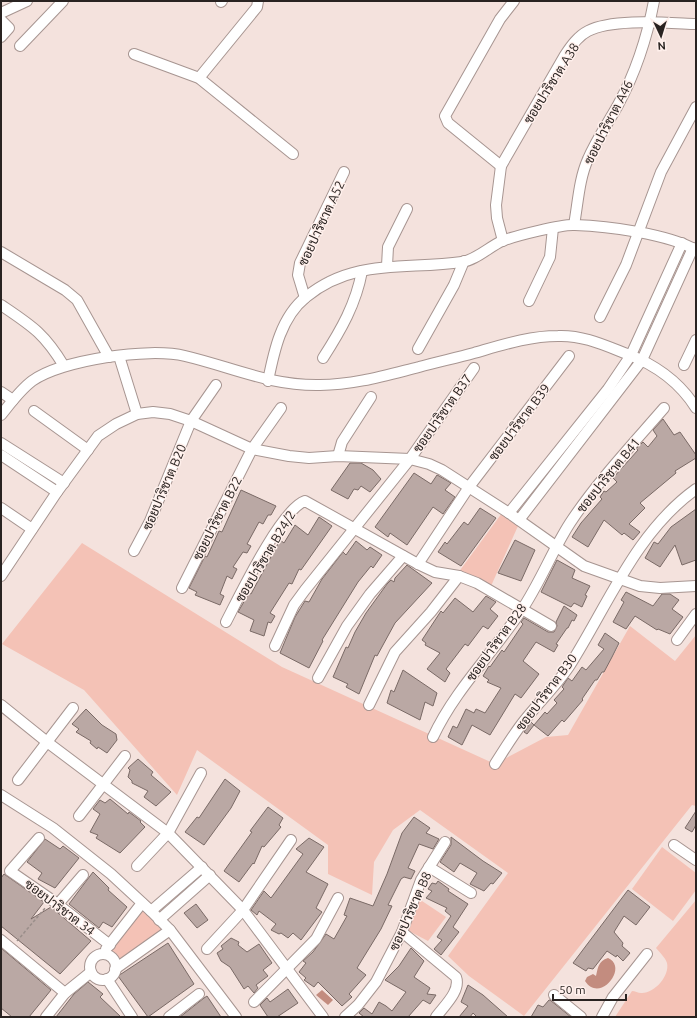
<svg xmlns="http://www.w3.org/2000/svg" width="697" height="1018" font-family="Ubuntu,Sarabun,sans-serif">
	<rect width="100%" height="100%" fill="#f4e2dd"/>
	<g fill="#f4c2b6">
		<path d="M502 513 518 526 491 586 458 573Z"/>
		<path d="M82 543 282 667 495 764 546 737 568 735 630 626 675 661 696 635V806L692 805 524 1016 469 976 448 956 508 873 420 810 393 830 374 862 372 895 328 874V845L197 750 177 795 84 690 2 644Z"/>
		<path d="M662 847 696 873V890L673 921 632 889Z"/>
		<path d="M416 897 446 917 428 941 407 930Z"/>
		<path d="M696 900V1017H615L632 991C635 991 638 993 641 993 654 994 670 976 667 963 665 957 660 953 656 948Z"/>
		<path d="M142 905 167 930 116 963 113 957 105 953Z"/>
	</g>
	<g fill="#c38c7f">
		<path d="M608 958C629 967 600 1004 585 981L587 977 593 974 596 976C598 968 598 961 608 958Z"/>
		<path d="M322 990 333 1000 328 1005 316 995Z"/>
	</g>
	<g fill="#baa8a4" stroke="#7a6a66">
		<path d="M663 419 674 435 680 432 696 455V458L675 471 676 473 640 503 645 508 629 524 640 532 633 540 624 533 622 535 604 520 588 547 572 537 581 523 602 499 600 497 604 491 606 492 617 482 613 478 638 450 636 449 643 442 648 447 657 436 653 430Z"/>
		<path d="M350 463H361L373 470 381 479 370 492 361 486 358 490 354 489 348 499 331 490Z"/>
		<path d="M414 473 431 484 437 475 439 476 451 483 445 490 455 497 443 514 433 507 407 545 390 533 388 537 375 527Z"/>
		<path d="M241 490 276 506 271 515H268L263 524 259 522 247 544 251 546 247 553 243 552 233 567 237 569 232 579 227 576 220 594 224 596 220 605 195 595 197 592 189 588 205 556 207 557 219 531 222 532Z"/>
		<path d="M480 508 496 518 461 566 438 552 445 542 447 544 464 522 468 525Z"/>
		<path d="M696 509V560L682 565 675 545 660 567 645 558 654 542 658 544 671 527Z"/>
		<path d="M319 517 332 526 301 570 299 569 292 584 289 583 270 613 275 616 271 623 268 622 264 636 250 631 254 620 238 612 249 593 251 594 280 540 284 543 295 525 308 535Z"/>
		<path d="M515 540 535 550 521 581 498 573Z"/>
		<path d="M356 541 367 550 370 547 382 555 373 568 371 566 358 582 322 640 323 641 309 668 280 653 295 617 305 601 309 602 322 579 343 552 346 555Z"/>
		<path d="M557 560 575 570 572 578 590 586 585 595 587 596 582 607 574 603 571 607 541 592Z"/>
		<path d="M407 565 432 583 395 623 377 656 375 655 359 694 346 687 348 684 333 677 346 647 348 648 355 632 366 613 387 584 391 580 394 582 395 578Z"/>
		<path d="M626 592 653 606 662 594H670L679 600 672 609 683 617 670 634 658 629 657 630 635 616 626 629 613 622 624 602 621 600Z"/>
		<path d="M486 596 496 602 490 609 498 616 488 629 483 626 468 646 465 644 446 669 450 673 445 682 427 669 440 653 425 645 426 643 422 640 441 611 443 613 455 598 473 612Z"/>
		<path d="M564 606 577 615 574 621 572 620 568 628H567L556 644 558 645 554 652 536 642 523 661 539 674 521 698 515 694 490 735 472 725 462 745 448 737 453 726 457 728 466 709 474 713 476 709 485 713 501 688 487 682 489 680 483 676 489 666 490 667 502 650 504 652 523 624 521 622 524 618 548 632H554L557 626 556 622Z"/>
		<path d="M605 633 619 643 612 657 604 672H602L597 680H595L582 699 583 700 564 722 562 720 548 736 534 725 545 712 547 714 557 703 554 700 564 689 562 687 568 678 572 681 582 667 586 670 604 649 598 645Z"/>
		<path d="M403 670 437 693 433 706 425 702 420 720 387 703 391 690 394 692Z"/>
		<path d="M86 709 102 725 116 734 117 740 107 753 98 747 97 749 90 743 91 741 76 732 79 729 72 724Z"/>
		<path d="M531 722 534 725 527 734 524 732Z"/>
		<path d="M138 759 153 772 151 775 171 792 156 806 144 797 148 791 132 783V781L128 777 130 770 128 768Z"/>
		<path d="M225 779 240 791 231 808 204 845 185 832 197 817 199 818Z"/>
		<path d="M110 799 128 814 129 812 141 821 140 822 145 827 120 853 96 838 98 835 90 832 100 814 93 809 100 800 105 803Z"/>
		<path d="M268 807 283 818 279 825 281 827 264 847 262 846 254 864 253 863 239 882 224 871 252 832 250 831Z"/>
		<path d="M696 811V825L692 832 685 828Z"/>
		<path d="M414 817 430 828 426 833 439 839 433 849 419 844 408 868 415 871 411 879 404 877 401 879 388 905 392 906 381 929 357 968 366 975 349 994 352 997 342 1006 318 982 314 987 304 980 306 978 299 972 306 963 303 961 313 952 326 934 334 939 347 916 344 915 350 898 373 906 387 874 402 833Z"/>
		<path d="M451 837 483 861 502 873 493 884 491 883 484 891 470 884 477 873 460 863 454 872 440 862 451 845Z"/>
		<path d="M309 838 324 847 306 872 328 884 316 908 322 912 301 940 293 933 288 938 281 933 279 934 271 930 276 924 259 911 257 915 251 910 264 891 271 898 303 854 296 849Z"/>
		<path d="M45 839 60 849 63 846 79 858 55 888 38 879 42 873 27 862Z"/>
		<path d="M93 872 109 888 108 890 127 907 112 927 103 922 99 928 69 904Z"/>
		<path d="M4 874 44 902 31 919 51 907 91 941 60 974 1 926V878Z"/>
		<path d="M438 881 449 889 448 891 468 904 453 927 459 932 441 955 434 949 442 940 437 937 451 916 445 911 447 908 426 898 432 891 428 889 432 883 436 884Z"/>
		<path d="M628 890 650 907 636 925 624 916 614 932 623 943 622 946 630 953 623 961 617 955 616 957 607 951 593 969 588 968 586 971 573 963Z"/>
		<path d="M196 904 208 920 197 928 184 913Z"/>
		<path d="M231 938 239 942 238 945 247 952 259 944 272 963 263 970 268 976 256 985 258 988 254 993 248 986 244 989 230 967 221 961 217 953 223 949 221 946Z"/>
		<path d="M168 943 194 984 148 1017 118 976Z"/>
		<path d="M1 948 51 990 29 1017H12L1 1008Z"/>
		<path d="M411 948 424 961 414 977 430 988 427 994 436 995 430 1004 423 1000 408 1017H364L359 1013 364 1008 372 1014 379 1002 386 1006 392 1011 406 992 385 980 399 966Z"/>
		<path d="M88 982 103 994 100 997 121 1017H56L74 994Z"/>
		<path d="M468 985 483 995 508 1017H477L473 1013 470 1017H459L468 1006 461 1002Z"/>
		<path d="M288 989 298 1003 277 1017H268L260 1005 267 998 270 1002Z"/>
		<path d="M207 996 221 1017H180L204 998Z"/>
		<path d="M549 1000H550L571 1017H531L538 1005 543 1007Z"/>
	</g>
	<g fill="none" stroke-linecap="round" stroke-linejoin="round">
		<g stroke="#a79591" stroke-width="12">
			<g id="minor">
				<path d="M221 2 222 1"/>
				<path d="M1 13 27 1"/>
				<path d="M1 20 9 28 1 37"/>
				<path d="M20 46 63 1"/>
				<path d="M134 54 199 78 293 154"/>
				<path d="M199 78 257 7 258 1"/>
				<path d="M501 166 448 123 445 116 500 19 514 1"/>
				<path d="M574 225C578 203 579 179 588 159 596 140 608 123 618 105 636 72 647 38 654 1"/>
				<path d="M503 241 497 218 496 205 501 166 565 55C571 46 578 36 588 31 613 18 668 23 696 24"/>
				<path d="M1 252 65 290 77 300 109 357"/>
				<path d="M387 266 388 247 407 209"/>
				<path d="M305 298 298 275 300 263 344 172"/>
				<path d="M529 301 550 257 553 228"/>
				<path d="M1 305C32 326 44 333 64 366"/>
				<path d="M600 317 626 265 661 172 696 107"/>
				<path d="M418 349 454 285 464 261"/>
				<path d="M119 356 137 414"/>
				<path d="M323 358C341 330 356 304 362 271"/>
				<path d="M684 365 696 340"/>
				<path d="M268 381C274 351 281 317 306 297 354 258 405 270 462 262 476 260 489 247 502 241 515 236 562 224 575 225 608 226 668 234 696 250"/>
				<path d="M1 392 13 400"/>
				<path d="M34 411 88 450"/>
				<path d="M1 415C10 404 20 390 32 381 61 360 149 347 185 356 232 367 270 386 320 385 354 385 387 375 419 367 437 362 456 358 474 353 502 345 529 336 558 336 583 335 604 345 627 354 656 365 679 381 696 408"/>
				<path d="M1 443 64 483"/>
				<path d="M1 455 57 492"/>
				<path d="M338 456 342 442 371 397"/>
				<path d="M1 508 32 529"/>
				<path d="M509 513 608 389 631 355 682 243"/>
				<path d="M519 520 642 360 693 248"/>
				<path d="M134 551 150 521 191 421 216 385"/>
				<path d="M418 564 469 487 569 356"/>
				<path d="M1 576 57 492 98 436 116 424 137 414 153 412 170 414 191 421 252 449 289 456 309 458 338 456 410 459 429 464 442 470 509 513 584 566 640 586 660 588 696 586"/>
				<path d="M182 588 252 449 281 408"/>
				<path d="M226 622C239 597 281 509 305 501L418 564 435 572 459 576 477 583 551 626"/>
				<path d="M677 640 696 614"/>
				<path d="M275 646 294 605 305 590 410 459 474 368"/>
				<path d="M318 678 347 626 370 594 403 556"/>
				<path d="M1 705 47 742 168 833 243 910 323 1017"/>
				<path d="M369 705 395 652 431 612 459 576"/>
				<path d="M433 737C455 690 492 654 521 611 540 583 552 551 570 523 597 482 632 445 664 408"/>
				<path d="M495 764C504 750 513 735 524 721 539 702 557 685 570 665 608 605 636 532 696 489"/>
				<path d="M18 780 73 708"/>
				<path d="M1 795 53 828 111 874 151 911 170 930 236 1017"/>
				<path d="M79 816 125 756"/>
				<path d="M39 838 10 871 52 900 110 945"/>
				<path d="M674 845 696 860"/>
				<path d="M137 866 168 833 201 773"/>
				<path d="M429 867 471 893"/>
				<path d="M58 904 83 875"/>
				<path d="M151 911 202 867"/>
				<path d="M159 920 210 875"/>
				<path d="M402 932 456 977C461 991 444 1006 436 1017"/>
				<path d="M1 940 65 993"/>
				<path d="M106 949 142 903"/>
				<path d="M207 949 243 910 291 840"/>
				<circle cx="103" cy="967" r="13"/>
				<path d="M115 969 170 930"/>
				<path d="M107 979 132 1017"/>
				<path d="M554 995 581 1017"/>
				<path d="M254 1002 316 939 338 898"/>
				<path d="M46 1017 65 993 91 972"/>
				<path d="M169 1017 199 994"/>
				<path d="M345 1017 358 1005 376 982 402 932 421 880 445 842"/>
				<path d="M602 1017 613 997 647 954"/>
			</g>
		</g>
		<path stroke="#9a8e8a" stroke-width="1.5" stroke-dasharray="3 2" stroke-linecap="butt" d="M17 941 46 907"/>
		<use href="#minor" stroke="#fff" stroke-width="10"/>
	</g>
	<g text-anchor="middle" stroke-width="3" stroke-linejoin="round" paint-order="stroke">
		<g font-size="13" fill="#292321" stroke="#fff0ec">
			<text transform="translate(551 83) rotate(-58)" y="5">ซอยปาริชาต A38</text>
			<text transform="translate(608 122) rotate(-63)" y="5">ซอยปาริชาต A46</text>
			<text transform="translate(321 223) rotate(-65)" y="5">ซอยปาริชาต A52</text>
			<text transform="translate(442 413) rotate(-55)" y="5">ซอยปาริชาต B37</text>
			<text transform="translate(519 422) rotate(-53)" y="5">ซอยปาริชาต B39</text>
			<text transform="translate(608 475) rotate(-51)" y="5">ซอยปาริชาต B41</text>
			<text transform="translate(164 487) rotate(-67)" y="5">ซอยปาริชาต B20</text>
			<text transform="translate(217 518) rotate(-63)" y="5">ซอยปาริชาต B22</text>
			<text transform="translate(265 556) rotate(-59)" y="5">ซอยปาริชาต B24/2</text>
			<text transform="translate(496 642) rotate(-54)" y="5">ซอยปาริชาต B28</text>
			<text transform="translate(546 692) rotate(-53)" y="5">ซอยปาริชาต B30</text>
			<text transform="translate(60 907) rotate(37)" y="5">ซอยปาริชาต 34</text>
			<text transform="translate(410 911) rotate(-66)" y="5">ซอยปาริชาต B8</text>
		</g>
	</g>
	<rect width="697" height="1018" fill="none" stroke="#292321" stroke-width="4"/>
	<g transform="translate(661 36) rotate(176)" stroke="#fff0ec" stroke-width="3" paint-order="stroke">
	<path d="M0-3L7 15L0 10L-7 15Z" fill="#292321"/>
	<text y="-6" font-size="11" font-weight="bold" text-anchor="middle" fill="#292321">N</text>
	</g>
	<path d="M553 994v6h73v-6" fill="none" stroke="#292321" stroke-width="2"/>
	<text x="559" y="994" font-size="12" fill="#292321" stroke="#fff0ec" stroke-width="3" paint-order="stroke">50 m</text>
</svg>
